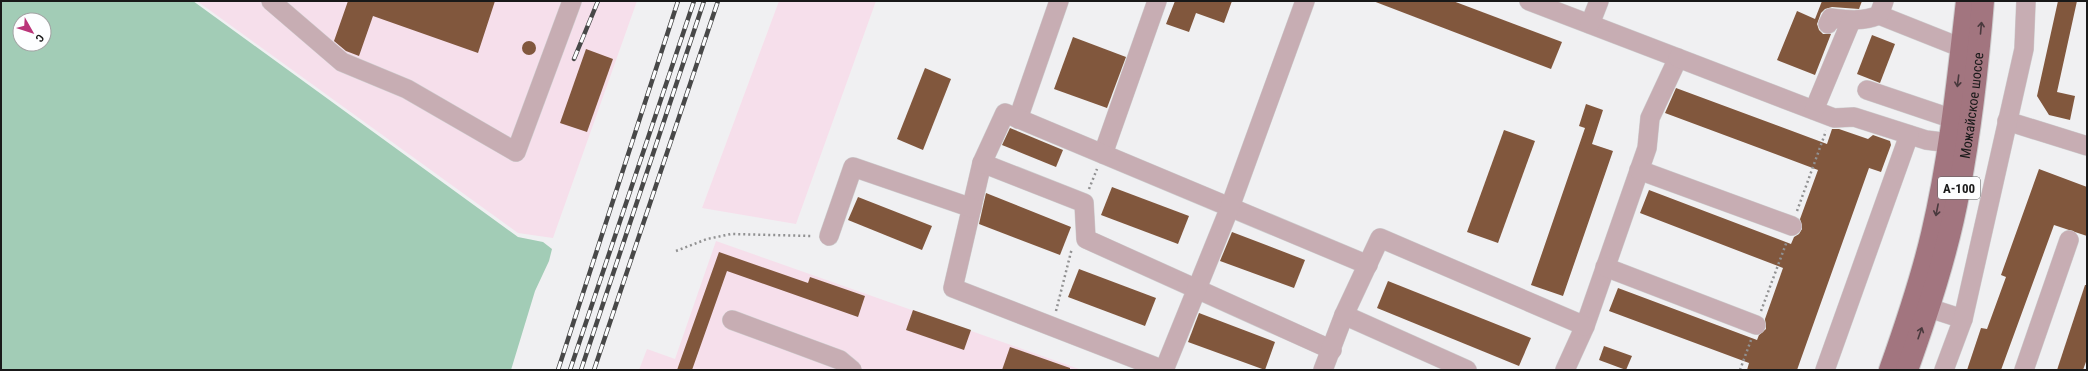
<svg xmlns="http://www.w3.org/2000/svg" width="2088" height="371" font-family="'Roboto Condensed',sans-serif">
	<rect width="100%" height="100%" fill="#f0f0f2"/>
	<g fill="#f6dfeb">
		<path d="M197 1H637L553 238 518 233Z"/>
		<path d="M779 1H876L796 224 702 208Z"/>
		<path d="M716 241 1082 370H639L647 349 675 359Z"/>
	</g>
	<path fill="#a2ccb6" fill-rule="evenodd" d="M1 1H193L518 237 543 242 552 249 549 261 535 291 511 370H1ZM20 20H44V44H20Z"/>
	<g fill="#81573d">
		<path d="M348 1H495L478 53 373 16 359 56 346 51 334 41Z"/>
		<path d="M1175 1H1232L1224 23 1196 13 1189 32 1166 24Z"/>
		<path d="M1373 1H1453L1562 42 1551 69Z"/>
		<path d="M1822 1H1862L1859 9 1832 7 1825 9 1821 13 1817 24 1819 30 1823 34H1831L1815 75 1777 60 1797 11 1815 19Z"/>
		<path d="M2058 1H2077L2057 92 2075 96 2070 120 2049 115 2037 96Z"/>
		<path d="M1872 35 1895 44 1880 83 1857 74Z"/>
		<path d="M1073 37 1126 57 1107 108 1054 89Z"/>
		<circle cx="529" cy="48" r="7"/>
		<path d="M586 49 613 59 587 132 560 123Z"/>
		<path d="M925 68 951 79 923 150 897 139Z"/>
		<path d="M1676 88 1827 144 1832 129H1839L1868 139 1873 135 1890 141 1891 145 1881 172 1869 168 1797 370H1747L1749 363 1609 311 1618 288 1757 340 1759 335 1766 329 1765 319 1783 268 1640 213 1649 190 1791 244 1794 237 1799 234 1802 229 1800 219 1818 170 1665 113Z"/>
		<path d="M1586 104 1603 110 1592 144 1613 151 1563 296 1531 285 1585 128 1579 126Z"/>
		<path d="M1010 128 1063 150 1056 167 1002 145Z"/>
		<path d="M1504 130 1535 141 1498 243 1467 232Z"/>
		<path d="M2039 169 2087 187V236L2054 225 2001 370H1967L1981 328 1987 329 2006 277 2001 275Z"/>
		<path d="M1112 187 1189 216 1178 244 1101 215Z"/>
		<path d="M986 193 1071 227 1060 255 979 224Z"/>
		<path d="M858 197 932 226 922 250 848 220Z"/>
		<path d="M1232 232 1305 260 1294 288 1220 261Z"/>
		<path d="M719 252 808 283 810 277 865 296 858 317 727 271 692 370H677Z"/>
		<path d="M1079 269 1156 298 1145 326 1068 297Z"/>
		<path d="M1388 281 1531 338 1519 366 1377 308Z"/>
		<path d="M2085 285H2087V359L2083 370H2057Z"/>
		<path d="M913 310 971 330 964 350 906 330Z"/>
		<path d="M1199 313 1275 342 1265 370 1188 342Z"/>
		<path d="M1604 346 1632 356 1626 370 1599 360Z"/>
		<path d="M1010 347 1070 368V370H1002Z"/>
	</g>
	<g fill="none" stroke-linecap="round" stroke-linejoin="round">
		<g stroke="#cececf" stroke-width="20">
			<g id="minor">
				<path d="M271 1 342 62 407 89 516 152 572 1"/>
				<path d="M1529 1 1678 58 1650 118 1647 148 1585 326 1565 370"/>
				<path d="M1879 15 1962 48"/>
				<path d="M1590 24 1599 1"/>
				<path d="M1828 24 1831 18C1848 20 1862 22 1879 15L1884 1"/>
				<path d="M1678 58 1834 118 1854 117 1926 140 1950 143"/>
				<path d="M1867 90 1953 119"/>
				<path d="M1814 110 1851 21"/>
				<path d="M1018 119 1059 1"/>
				<path d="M2007 121 2087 146"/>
				<path d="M1103 154 1157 1"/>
				<path d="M982 163 953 288 1164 370"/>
				<path d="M1639 170 1792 226"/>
				<path d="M829 236 853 167 972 208"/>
				<path d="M1605 267 1756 325"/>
				<path d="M1929 308 1963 319"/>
				<path d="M1344 315 1467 370"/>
				<path d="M732 320 840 360 852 370"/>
				<path d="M1332 350 1086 239 1084 203 982 163 1005 113 1368 265"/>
				<path d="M1164 370 1230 207 1305 1"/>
				<path d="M1323 370 1344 315 1380 238 1585 326"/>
				<path d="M1825 370 1909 135"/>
				<path d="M1944 370 1963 319 2024 49 2026 1"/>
				<path d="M2024 370 2069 240"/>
			</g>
		</g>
		<g stroke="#cececf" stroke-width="24">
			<g id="major">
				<path d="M1890 370C1906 325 1921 281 1932 234 1950 158 1958 79 1967 1"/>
				<path id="s1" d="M1907 370C1928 311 1948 251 1959 190 1971 127 1978 64 1983 1"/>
			</g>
		</g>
		<g stroke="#919192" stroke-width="2.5" stroke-dasharray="2 3" stroke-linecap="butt">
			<path d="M1089 189 1097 169"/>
			<path d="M1797 211 1826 131"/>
			<path d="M676 251 707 239 731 234 813 236"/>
			<path d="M1056 311 1072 248"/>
			<path d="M1761 311 1787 241"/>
			<path d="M1740 370 1751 340"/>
		</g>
		<use href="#minor" stroke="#c7adb3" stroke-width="19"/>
		<use href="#major" stroke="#a2757f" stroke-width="22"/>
		<g stroke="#484848" stroke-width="4.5">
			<g id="rail">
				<path d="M574 59 598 1"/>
				<path d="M558 370 678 1"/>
				<path d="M570 370 694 1"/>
				<path d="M581 370 704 1"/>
				<path d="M594 370 718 1"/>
			</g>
		</g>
		<use href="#rail" stroke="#fdfeff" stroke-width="3" stroke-dasharray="9" stroke-linecap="butt"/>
	</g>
	<defs><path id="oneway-shaft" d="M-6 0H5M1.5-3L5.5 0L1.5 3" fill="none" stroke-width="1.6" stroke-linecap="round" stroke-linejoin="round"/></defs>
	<g stroke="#49393d">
		<use href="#oneway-shaft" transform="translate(1981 28) rotate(-85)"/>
		<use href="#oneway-shaft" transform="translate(1958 81) rotate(97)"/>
		<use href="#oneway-shaft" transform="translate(1937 210) rotate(101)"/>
		<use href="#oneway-shaft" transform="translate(1920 333) rotate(-71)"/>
	</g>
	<g text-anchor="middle" stroke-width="4" stroke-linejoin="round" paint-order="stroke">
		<rect fill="#fdfeff" stroke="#5d5e5e" stroke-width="1" x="1938" y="177" width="42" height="22" rx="3"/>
		<g font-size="13" font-weight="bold" fill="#191919">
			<text x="1959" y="193">А-100</text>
		</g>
		<g font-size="14" fill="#191919" stroke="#fdfeff">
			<text dy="5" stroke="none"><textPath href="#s1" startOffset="273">Можайское шоссе</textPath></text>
		</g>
	</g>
	<rect width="2088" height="371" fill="none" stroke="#191919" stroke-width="4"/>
	<g transform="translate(32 32) rotate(129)"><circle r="19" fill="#fdfeff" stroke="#a2a2a3"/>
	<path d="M0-3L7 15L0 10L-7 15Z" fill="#ba3579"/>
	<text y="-6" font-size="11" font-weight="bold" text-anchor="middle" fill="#191919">С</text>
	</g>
</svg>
